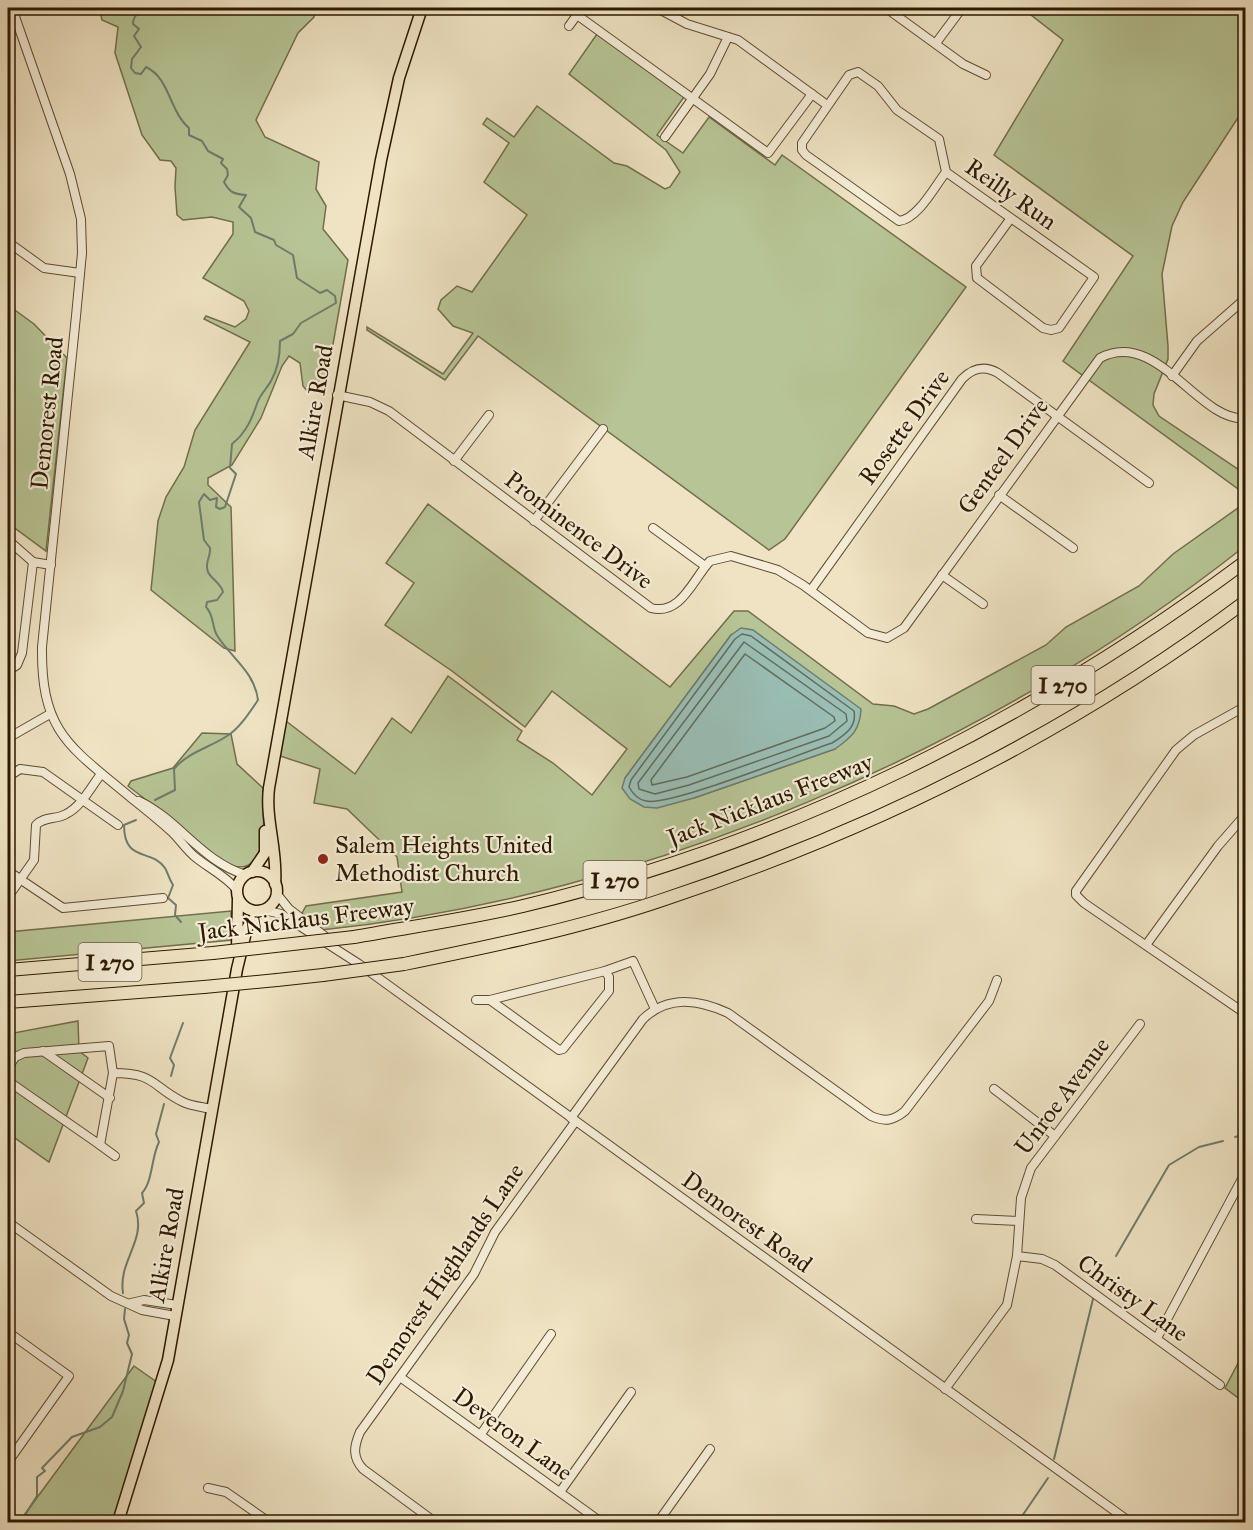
<svg xmlns="http://www.w3.org/2000/svg" width="1253" height="1530" font-family="'IM FELL Great Primer',serif">
	<rect width="100%" height="100%" fill="#efe3c3"/>
	<filter id="stains"><feTurbulence type="fractalNoise" baseFrequency=".00333" numOctaves="4"/><feColorMatrix values="0 0 0 0 .2 0 0 0 0 .09 0 0 0 0 .02 0 0 0 .5 -.17"/></filter>
	<radialGradient id="worn" r=".72"><stop offset=".6" stop-color="#630" stop-opacity="0"/><stop offset="1" stop-color="#630" stop-opacity=".3"/></radialGradient>
	<g fill="#b7c495" stroke="#726e4a" stroke-width="1.5" fill-rule="evenodd">
		<path d="M99 8H317L314 17 298 33 256 120 265 137 319 162 316 189 326 206 323 229 348 260 327 378 308 392 303 386 300 363 289 356 282 366 261 418 232 465 208 478V485L231 507 235 651 224 648 151 590 158 521 166 497 184 467 195 430 250 342 204 319 206 316 235 327 246 319 249 311 244 301 203 278 233 234V222L212 217 183 220 177 215 175 187 176 168 171 161 160 160 142 135 115 53 118 27 102 20Z"/>
		<path d="M1022 8H1245V107L1183 202 1172 226 1162 274 1168 346V359L1154 394 1153 405 1159 416 1245 474V494L1063 361 1133 256 994 155 1063 40Z"/>
		<path d="M597 34 684 97 657 135 683 153 709 117 775 165 782 155 966 287 785 539 769 550 478 336 445 380 367 330V327L443 374 473 333 453 326 438 309 441 300 457 286 472 292 527 215 484 182 509 143 483 124 487 118 514 137 537 106 614 163 627 166 665 189 670 187 680 172 666 150 569 74Z"/>
		<path d="M8 305 34 324 67 358 46 551 8 523Z"/>
		<path d="M1245 503V546C990 748 646 897 321 930L301 915 306 906 402 892 397 857 347 809 314 803 320 769 280 756 286 721 355 774 392 718 411 733 448 676 522 731 517 740 553 763 592 795 627 749 552 691 525 727 452 671 385 625 414 583 386 563 428 504 670 687 734 611H748L873 704 894 706 914 714 928 709 1046 645 1066 627 1139 586 1173 554ZM731 635 835 749 694 798 625 778Z"/>
		<path d="M202 733 231 734 237 764 263 788C262 808 267 833 259 852 243 892 195 840 179 826 162 812 145 799 128 786L131 781 173 768Z"/>
		<path d="M231 911 232 940 8 961V932Z"/>
		<path d="M78 1021 79 1051 88 1058 49 1162 8 1133V1034Z"/>
		<path d="M1245 1350V1403L1225 1388Z"/>
		<path d="M134 1366 161 1385 118 1522H19Z"/>
	</g>
	<path fill="#9abeb5" stroke="#6e7c6d" stroke-width="1.5" d="M741 628 753 630 861 709C860 730 852 737 835 749L694 798 657 808 644 807 630 799 622 788 625 778 731 635Z"/>
	<g fill="none" stroke-linecap="round" stroke-linejoin="round">
		<g stroke="#646c5a" stroke-width="1.5">
			<path d="M742 634 751 636 854 711C857 727 845 735 832 743 801 753 669 807 646 801 638 800 633 794 629 787L631 780 735 639Z"/>
			<path d="M744 642 846 714 847 721 829 736 689 785 655 794 639 789 638 783Z"/>
			<path d="M745 654 834 717 835 721 825 728 687 777 652 785 651 780Z"/>
		</g>
		<g stroke="#6e7c6d" stroke-width="2">
			<path d="M155 800 175 790 174 769C188 752 209 748 227 736 239 729 250 712 258 700 255 673 232 658 218 637 211 627 215 616 206 607L207 602 217 600 223 592C221 583 212 580 208 572 204 562 211 558 210 548L204 540 199 502 204 494 210 500 217 498 216 507 220 509 225 507 236 474 230 468 232 444C247 432 252 418 258 401 261 394 267 388 271 381 278 369 280 354 280 341L293 334 301 323 336 303 335 296 327 290 320 293 297 278 293 255 276 245 274 240 255 232 251 218 239 207 246 195C234 194 230 193 224 182L228 175 227 169 221 163 223 159 208 151 202 141 189 135V128C169 111 170 78 146 67L141 74 135 73 131 68 132 59 141 47 134 36 139 29 133 24C133 11 146 11 156 8"/>
			<path d="M136 820 124 825C124 863 151 848 165 868 168 873 169 879 173 885L168 898 176 905 175 915 181 922"/>
			<path d="M171 1076 174 1065 170 1058 183 1023"/>
			<path d="M1235 1137 1246 1134"/>
			<path d="M1116 1256 1169 1165 1199 1147 1223 1141"/>
			<path d="M123 1293C118 1261 146 1241 136 1211L144 1203 142 1193C153 1181 151 1158 159 1142L156 1134 164 1104"/>
			<path d="M1054 1459 1093 1299"/>
			<path d="M25 1522V1515L37 1496V1477L45 1471 42 1468 72 1437 100 1427 112 1417 123 1391 132 1354 127 1343 129 1335 124 1319 125 1309"/>
			<path d="M1018 1522 1048 1478"/>
		</g>
		<g stroke="#5e4c31" stroke-width="10">
			<g id="minor">
				<path d="M12 8 70 174 81 219 82 253 76 316 42 647C41 732 69 746 130 797 144 808 159 820 172 832 180 840 186 849 194 856 208 868 225 875 237 890"/>
				<path d="M657 8 687 24 738 40 827 105"/>
				<path d="M886 8 963 64 986 75"/>
				<path d="M577 15 768 153 812 94"/>
				<path d="M569 26 582 8"/>
				<path d="M936 43 962 8"/>
				<path d="M665 137 710 74 728 37"/>
				<path d="M946 172C935 186 918 219 899 221L806 155 802 150V143L849 75 858 72 878 86 897 110 939 139 946 172 1094 277 1059 328 1051 330 1043 328 977 278 976 266 1011 218"/>
				<path d="M8 242 44 268 80 273"/>
				<path d="M1172 376 1197 341 1246 298"/>
				<path d="M337 395 370 402 389 411 651 608C681 616 693 579 710 561L731 556 778 570 803 585 868 633 887 638 904 628 1100 358C1157 327 1200 424 1246 418"/>
				<path d="M454 461 489 415"/>
				<path d="M999 495 1073 548"/>
				<path d="M534 521 603 429"/>
				<path d="M653 528 705 566"/>
				<path d="M8 540 33 562 51 565"/>
				<path d="M942 575 983 604"/>
				<path d="M811 590 962 379C973 368 984 365 998 373L1149 483"/>
				<path d="M8 671 17 665 22 653 33 562"/>
				<path d="M1246 706 1194 735 1176 750 1076 891V895L1084 903 1246 1014"/>
				<path d="M8 738 50 714"/>
				<path d="M8 777 20 769 43 772 118 825"/>
				<path d="M139 801C179 820 202 862 246 875"/>
				<path d="M8 871 63 908 163 898"/>
				<path d="M276 893 289 909 331 941"/>
				<path d="M8 897 34 860 36 825C44 816 56 820 66 814 81 807 91 787 101 774"/>
				<path d="M264 910 281 914 359 964 1130 1522"/>
				<path d="M1146 945 1218 846 1246 814"/>
				<path d="M476 1000H490L605 971 633 961 655 1009"/>
				<path d="M490 1000 559 1050 563 1049 609 991V977L605 971"/>
				<path d="M43 1051 110 1098"/>
				<path d="M8 1068 15 1057 24 1053 109 1046 113 1073"/>
				<path d="M8 1081 100 1145 113 1073C156 1073 151 1086 183 1102 191 1106 203 1107 211 1109"/>
				<path d="M994 1089 1055 1136"/>
				<path d="M571 1118 643 1019C668 995 698 999 728 1013L871 1116C885 1122 893 1121 905 1111L989 1001 997 980"/>
				<path d="M100 1145 115 1156"/>
				<path d="M976 1219 1019 1221"/>
				<path d="M8 1222 111 1296 142 1310 175 1316"/>
				<path d="M1017 1256 1042 1259 1055 1265 1220 1385"/>
				<path d="M131 1303 144 1300 177 1305"/>
				<path d="M8 1332 69 1376 8 1462"/>
				<path d="M1157 1338 1243 1177 1246 1166"/>
				<path d="M400 1377 601 1522"/>
				<path d="M945 1389 1007 1305 1017 1256 1021 1198 1031 1168 1140 1024"/>
				<path d="M481 1434 551 1334"/>
				<path d="M208 1488 226 1492 269 1522"/>
				<path d="M560 1492 631 1392"/>
				<path d="M435 1522 363 1469C352 1457 354 1446 360 1432L474 1274 495 1232 575 1122"/>
				<path d="M658 1522 710 1449"/>
			</g>
		</g>
		<g stroke="#2d1900" stroke-width="13">
			<g id="major">
				<circle cx="257" cy="891" r="20"/>
				<path d="M252 872 265 853V831"/>
				<path d="M275 884C278 851 265 820 269 788L381 160 399 78 422 8"/>
				<path d="M237 948 238 899"/>
				<path d="M118 1522 168 1360 237 969 247 928 260 911"/>
			</g>
		</g>
		<g stroke="#2d1900" stroke-width="14">
			<g id="highway">
				<path d="M354 937C410 927 467 919 523 906 786 843 1030 722 1246 561"/>
				<path d="M404 964C492 946 580 928 665 899 874 830 1070 733 1246 601"/>
				<path d="M8 970 213 953"/>
				<path d="M277 980 323 975"/>
				<path d="M8 1002 204 987"/>
			</g>
		</g>
		<use href="#minor" stroke="#f5edd8" stroke-width="8"/>
		<use href="#major" stroke="#efe3c3" stroke-width="10"/>
		<use href="#highway" stroke="#efe3c3" stroke-width="12"/>
		<g stroke="#2d1900" stroke-width="14" stroke-linecap="butt">
			<g id="highway-bridge">
				<path d="M213 953 354 937"/>
				<path d="M323 975 404 964"/>
				<path d="M204 987 277 980"/>
			</g>
		</g>
		<use href="#highway-bridge" stroke="#efe3c3" stroke-width="12"/>
	</g>
	<circle fill="#8f2418" stroke="#f5edd8" stroke-width="2" cx="323" cy="859" r="6"/>
	<g text-anchor="middle" stroke-width="4.5" stroke-linejoin="round" paint-order="stroke">
		<g fill="#f5edd8" stroke="#695941" stroke-width="1.5">
			<rect x="1031.5" y="666" width="63" height="38" rx="4.5"/>
			<rect x="583.5" y="861" width="63" height="38" rx="4.5"/>
			<rect x="78.5" y="943" width="63" height="38" rx="4.5"/>
		</g>
		<g font-size="22" font-weight="bold" fill="#2d1900">
			<text x="1063" y="693">I 270</text>
			<text x="615" y="888">I 270</text>
			<text x="110" y="970">I 270</text>
		</g>
		<g font-size="24" fill="#2d1900" stroke="#f5edd8">
			<text transform="translate(1011 194) rotate(35)" y="8">Reilly Run</text>
			<text transform="translate(315 402) rotate(-80)" y="8">Alkire Road</text>
			<text transform="translate(47 413) rotate(-84)" y="8">Demorest Road</text>
			<text transform="translate(904 427) rotate(-54)" y="8">Rosette Drive</text>
			<text transform="translate(1003 456) rotate(-54)" y="8">Genteel Drive</text>
			<text transform="translate(579 530) rotate(37)" y="8">Prominence Drive</text>
			<text transform="translate(770 800) rotate(-21)" y="8">Jack Nicklaus Freeway</text>
			<text transform="translate(306 919) rotate(-7)" y="8">Jack Nicklaus Freeway</text>
			<text transform="translate(1062 1096) rotate(-53)" y="8">Unroe Avenue</text>
			<text transform="translate(747 1222) rotate(36)" y="8">Demorest Road</text>
			<text transform="translate(166 1245) rotate(-80)" y="8">Alkire Road</text>
			<text transform="translate(445 1274) rotate(-56)" y="8">Demorest Highlands Lane</text>
			<text transform="translate(1133 1298) rotate(36)" y="8">Christy Lane</text>
			<text transform="translate(513 1434) rotate(36)" y="8">Deveron Lane</text>
		</g>
		<g font-size="24" fill="#2d1900" stroke="#f5edd8" text-anchor="start">
			<text x="335" y="853">Salem Heights United<tspan x="335" dy="28">Methodist Church</tspan></text>
		</g>
	</g>
	<rect width="1253" height="1530" fill="none" stroke="#efe3c3" stroke-width="30"/>
	<rect x="9" y="9" width="1235" height="1512" fill="none" stroke="#2d1900" stroke-width="3"/>
	<rect x="15" y="15" width="1223" height="1500" fill="none" stroke="#2d1900" stroke-width="1.5"/>
	<rect width="100%" height="100%" filter="url(#stains)"/>
	<rect width="100%" height="100%" fill="url(#worn)"/>
</svg>
